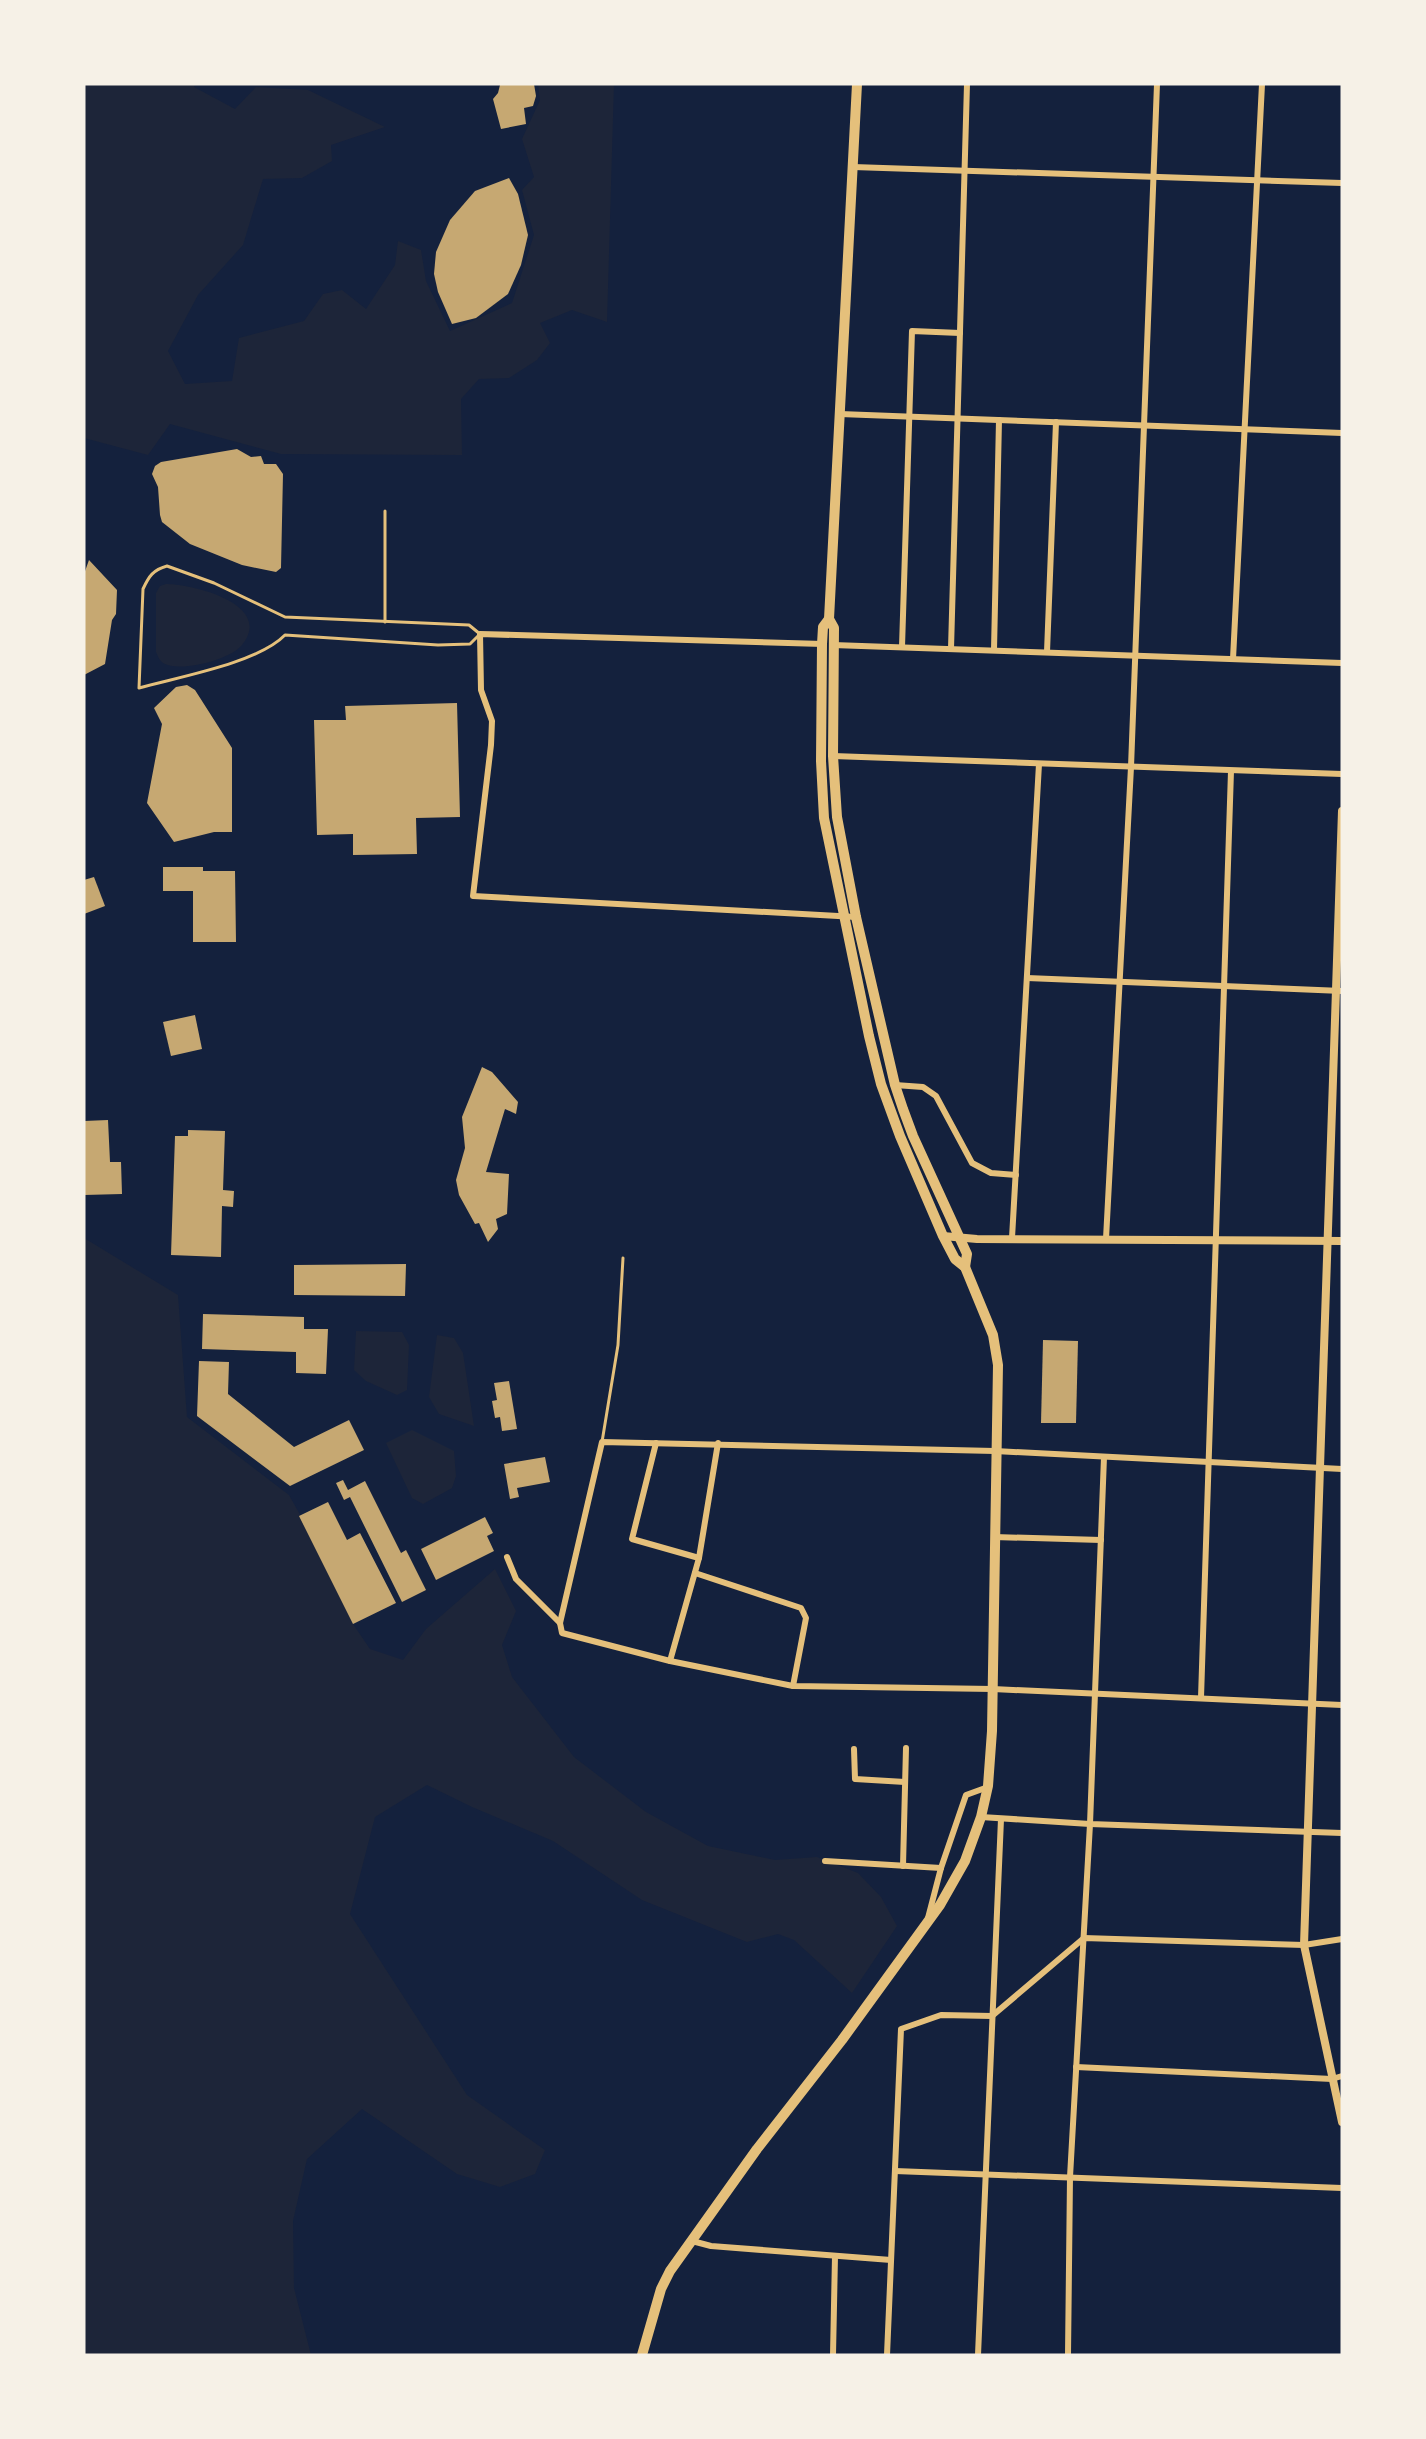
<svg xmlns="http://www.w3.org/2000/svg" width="1426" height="2439" font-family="Georgia,serif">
	<rect width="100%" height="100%" fill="#14213d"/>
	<g fill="#1d2539">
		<path d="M84 84H195L194 87 235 109 256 87 308 90 385 127 331 145 332 161 302 178 263 179 243 245 198 295 168 351 185 384 232 381 239 338 304 321 323 294 342 290 366 309 395 265 398 241 421 250 426 281 450 331 512 303 534 235 522 190 534 177 522 139 540 100 538 84H614L607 322 572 310 540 323 550 343 537 360 509 378 479 379 461 399 462 455 281 454 170 424 148 455 84 438Z"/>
		<path d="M166 584C192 584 275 604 242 645 230 660 179 673 163 663 159 660 158 656 156 652V593L160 586Z"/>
		<path d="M84 1238 178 1295 187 1417 289 1495 348 1600 353 1624 370 1649 403 1660 426 1629 495 1569 516 1611 502 1645 512 1677 574 1757 646 1812 708 1846 775 1860 817 1857 858 1873 881 1897 897 1926 852 1993 794 1940 778 1934 747 1942 642 1900 553 1841 472 1807 427 1785 375 1817 350 1914 467 2095 545 2150 535 2174 500 2187 457 2174 362 2109 307 2159 293 2221 294 2288 311 2355H84Z"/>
		<path d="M356 1331 402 1332 409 1345 407 1390 397 1395 366 1381 354 1370Z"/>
		<path d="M437 1335 454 1338 463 1353 474 1426 439 1414 429 1397Z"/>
		<path d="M412 1430 454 1451 456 1476 452 1488 423 1504 412 1498 386 1443Z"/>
	</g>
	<g fill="#c6a872">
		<path d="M534 84 536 96 533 106 524 108 526 124 501 129 493 99 498 93 500 85Z"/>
		<path d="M509 178 518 194 528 235 521 265 508 294 476 318 452 324 438 292 434 274 436 252 450 220 475 191Z"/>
		<path d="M237 449 251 457 261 456 264 464H276L283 474 281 568 276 572 242 565 190 544 162 522 160 515 158 487 152 474 155 466 161 462Z"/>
		<path d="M89 560 117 590 116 614 112 620 105 664 84 675V574Z"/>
		<path d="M187 685 195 690 232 748V832H214L174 842 147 803 162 724 154 708 176 687Z"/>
		<path d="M457 703 460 817 416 818 417 854 353 855V834L317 835 314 720H346L345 706Z"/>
		<path d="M163 867H203V871H235L236 942H193V891H163Z"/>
		<path d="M94 877 105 906 84 914V880Z"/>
		<path d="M195 1015 202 1049 171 1056 163 1022Z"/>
		<path d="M482 1067 492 1072 518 1102 516 1114 505 1109 486 1172 509 1174 507 1214 496 1219 498 1229 488 1242 479 1223 475 1224 459 1195 456 1180 465 1148 462 1117Z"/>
		<path d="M108 1120 110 1162H121L122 1194 84 1195V1121Z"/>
		<path d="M188 1130 225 1131 223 1190 234 1191 233 1207 222 1206 221 1257 171 1255 175 1136H188Z"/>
		<path d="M406 1264 405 1296 294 1295V1265Z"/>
		<path d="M203 1314 304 1317V1329H328L326 1374 296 1373V1352L202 1349Z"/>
		<path d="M1043 1340 1078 1341 1076 1423H1041Z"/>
		<path d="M199 1361 229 1362 228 1394 294 1447 349 1420 364 1450 290 1486 197 1416Z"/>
		<path d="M509 1381 517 1429 502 1431 500 1417 495 1418 492 1401 497 1400 494 1383Z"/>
		<path d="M545 1457 550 1482 517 1488 519 1497 510 1499 504 1464Z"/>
		<path d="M343 1480 348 1490 365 1481 401 1553 406 1550 426 1590 402 1602 350 1497 344 1500 336 1483Z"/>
		<path d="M328 1502 347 1540 360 1533 396 1603 353 1624 299 1516Z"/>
		<path d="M485 1517 493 1533 487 1536 494 1551 436 1580 421 1549Z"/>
	</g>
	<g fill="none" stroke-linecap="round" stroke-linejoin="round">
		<g stroke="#e5c07b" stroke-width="3">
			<path d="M385 511V622"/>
			<path d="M167 566 214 583 285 617 469 625 480 634 470 644 438 645 285 635C258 663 178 677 139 688L143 589C149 576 153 570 167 566Z"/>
			<path d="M602 1442 618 1345 623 1258"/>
		</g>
		<g stroke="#e5c07b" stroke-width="6">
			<path d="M853 167 1342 183"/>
			<path d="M840 414 1342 433"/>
			<path d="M823 644 480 634 481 690 492 721 491 745 473 896 856 917"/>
			<path d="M833 645 1342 663"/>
			<path d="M902 647 912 331 960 333"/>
			<path d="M951 649 967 84"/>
			<path d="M994 650 999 420"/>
			<path d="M1047 652 1056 422"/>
			<path d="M1233 659 1262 84"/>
			<path d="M833 756 1342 774"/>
			<path d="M1027 978 1342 991"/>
			<path d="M895 1085 923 1087 936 1096 972 1163 991 1173 1016 1175"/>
			<path d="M1012 1238 1039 764"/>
			<path d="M1106 1239 1131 767 1157 84"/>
			<path d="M656 1443 632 1539 699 1558"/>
			<path d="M994 1537 1101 1540"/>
			<path d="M507 1557 516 1579 560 1623 562 1633 670 1661 793 1686 993 1689 1342 1705"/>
			<path d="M695 1573 801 1608 806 1618 793 1686"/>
			<path d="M560 1623 602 1442 995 1451 1342 1469"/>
			<path d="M670 1661 699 1558 718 1443"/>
			<path d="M1201 1698 1231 771"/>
			<path d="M854 1749 855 1779 905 1782"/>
			<path d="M981 1817 1090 1824 1342 1833"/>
			<path d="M825 1861 941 1868"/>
			<path d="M903 1866 906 1748"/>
			<path d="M928 1918 941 1868 966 1795 988 1787"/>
			<path d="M1076 2067 1332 2079 1342 2076"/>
			<path d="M895 2171 1342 2188"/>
			<path d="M692 2241 711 2246 891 2260"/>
			<path d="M833 2355 835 2256"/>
			<path d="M887 2355 901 2029 941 2015 992 2016 1084 1938 1304 1945 1342 1939"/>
			<path d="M978 2355 1001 1819"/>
			<path d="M1068 2355 1070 2177 1090 1824 1104 1457"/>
		</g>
		<g stroke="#e5c07b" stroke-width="8">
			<path d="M1342 811 1304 1945 1342 2122"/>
			<path d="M943 1236 977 1239 1342 1241"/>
		</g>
		<g stroke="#e5c07b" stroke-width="10">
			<path d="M857 84 829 619 834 628 833 756 837 817 856 917 895 1085 903 1109 913 1136 967 1254 965 1267"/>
			<path d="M642 2355 661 2289 670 2271 757 2149 842 2040 940 1905 965 1861 981 1817 988 1786 992 1731 998 1365 993 1335 965 1267 955 1259 943 1236 900 1136 881 1084 869 1036 824 818 821 761 822 644 823 627 829 619"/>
		</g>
	</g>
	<rect width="1426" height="2439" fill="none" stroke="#f6f1e7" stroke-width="171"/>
</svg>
